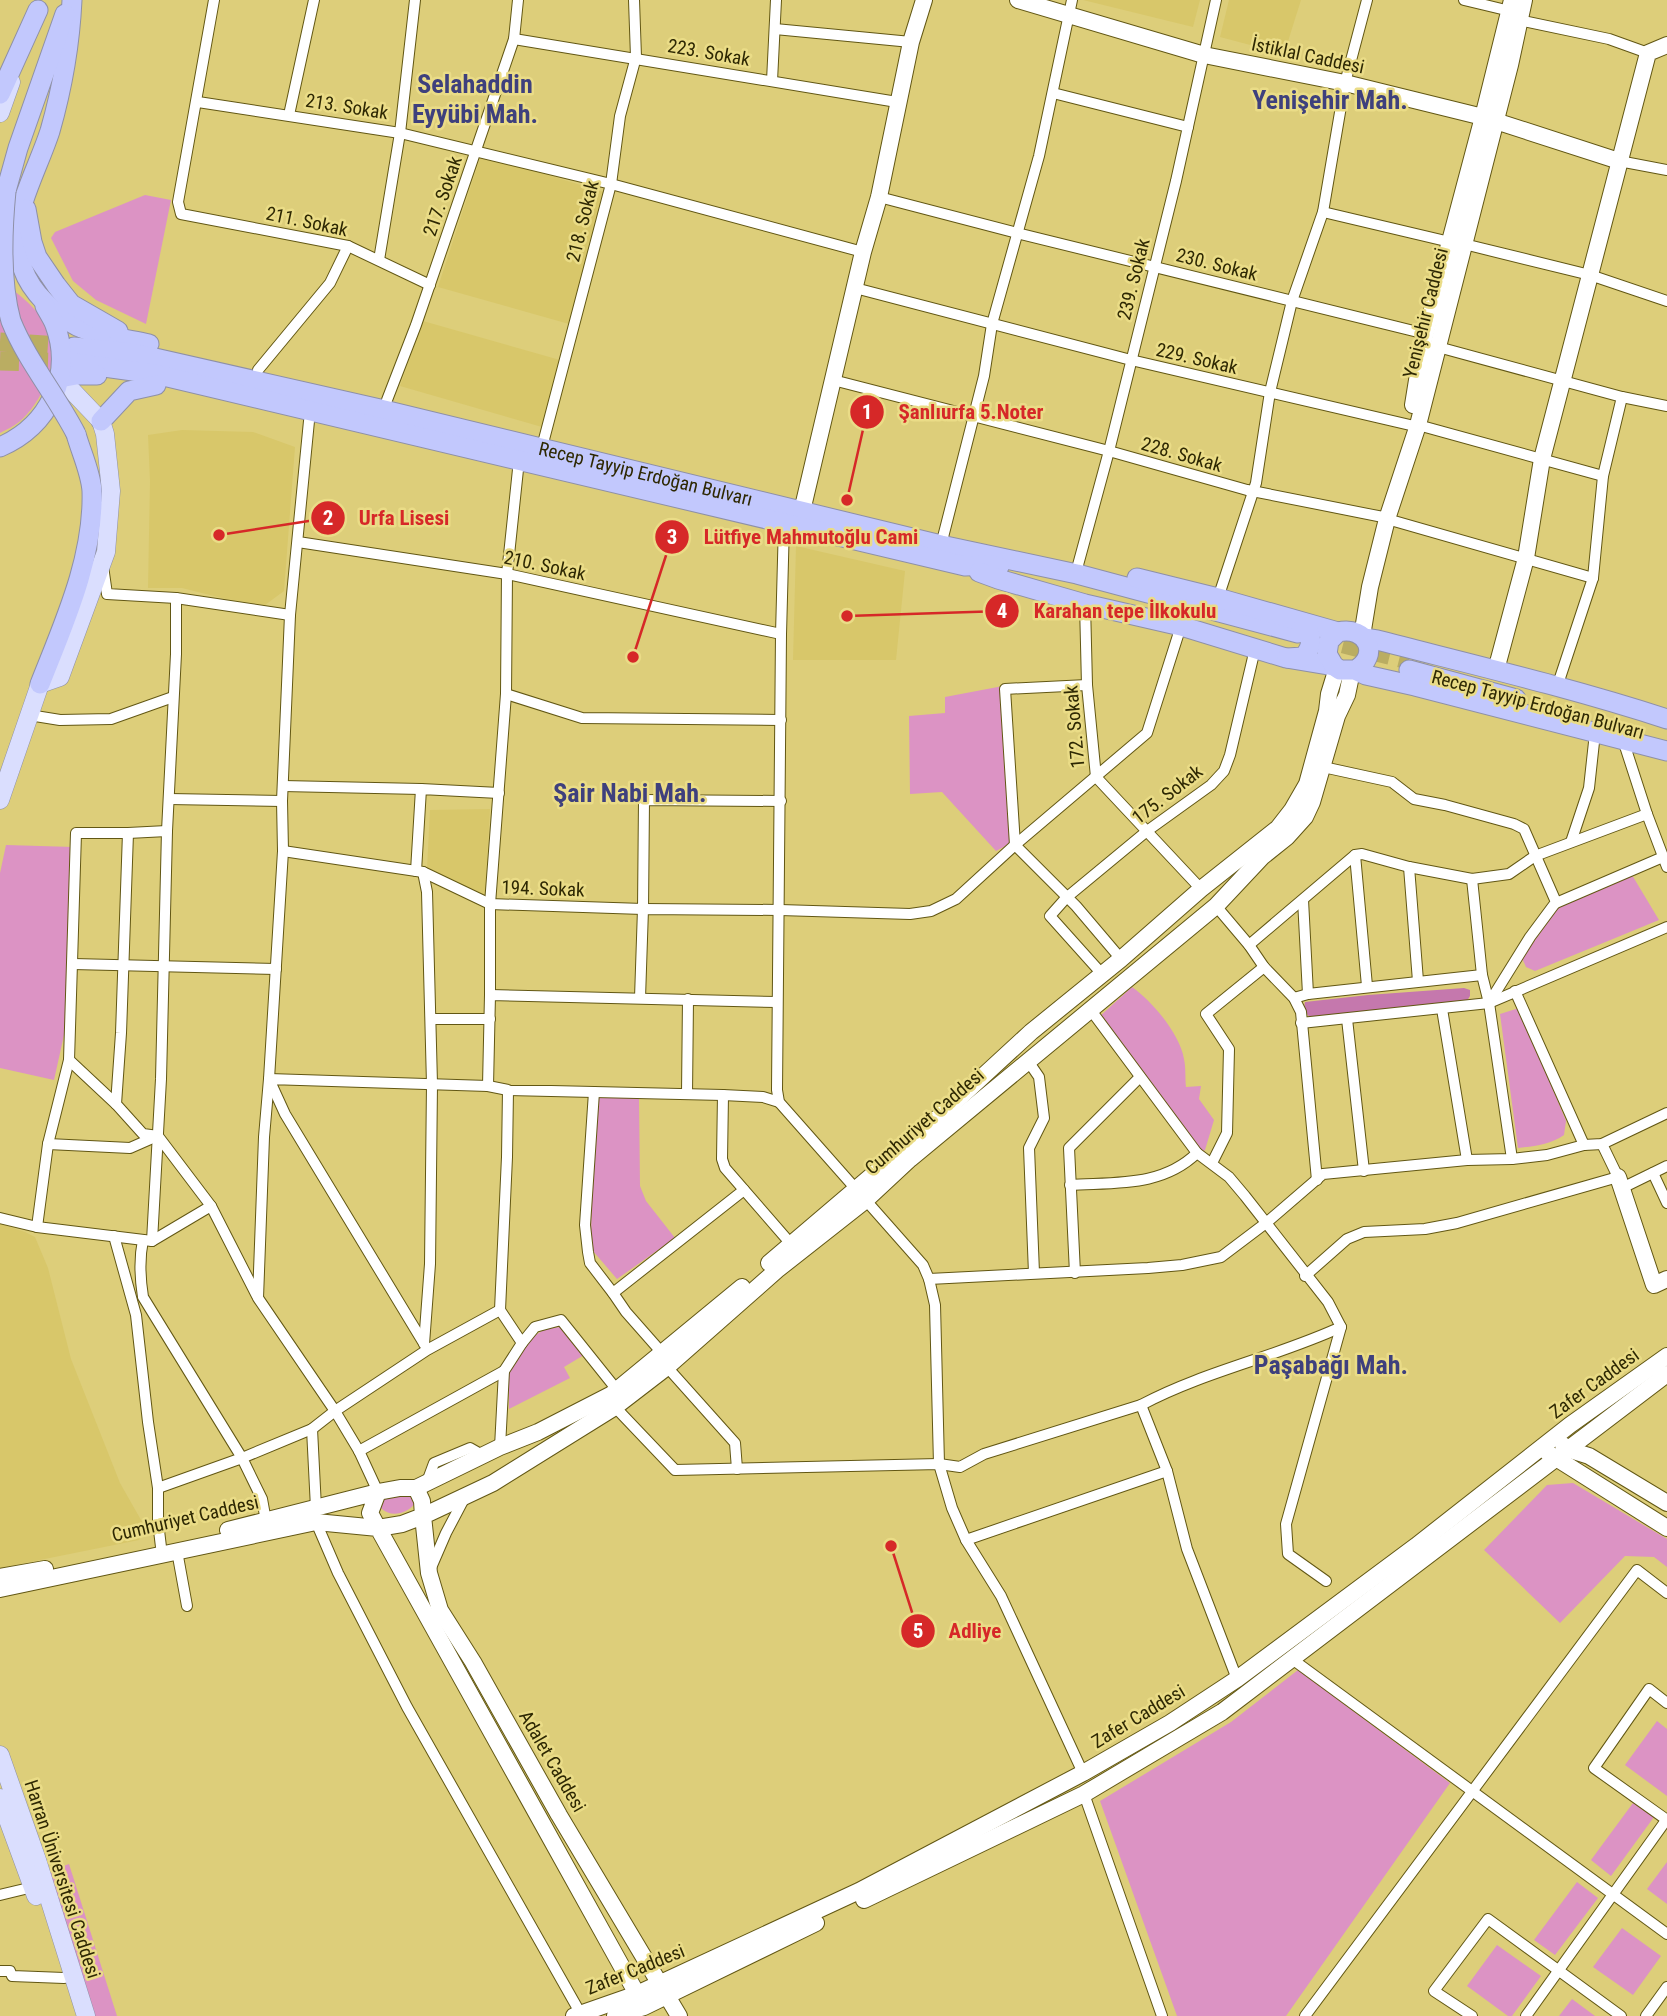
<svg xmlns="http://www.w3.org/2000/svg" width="1667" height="2016" font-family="'Roboto Condensed',sans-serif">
	<rect width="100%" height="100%" fill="#ddce7a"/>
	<g fill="#d8c76a">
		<path d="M1083 0H1200L1193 27Z"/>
		<path d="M1229 0H1301L1284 54 1220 37Z"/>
		<path d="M481 155 604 192 569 324 438 287Z"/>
		<path d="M423 321 560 360 542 427 400 386Z"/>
		<path d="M182 430 253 432 295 447 284 591 265 605 226 599 182 588H148L150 481 148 435Z"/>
		<path d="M796 546 905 571 896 660H793Z"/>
		<path d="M490 809 485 895 479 897 427 869 430 810Z"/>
		<path d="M0 1224 25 1232 35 1237 48 1268 71 1359 120 1483 145 1527 139 1540 0 1568Z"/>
	</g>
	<g fill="#dc93c4">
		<path d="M145 195 171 200 146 324 96 300 73 281 51 238 55 232Z"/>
		<path d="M0 282C17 291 43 313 49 332 59 364 43 401 19 422 14 426 6 430 0 433Z"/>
		<path d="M1003 686 1013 842 996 851 942 792 910 794 909 716 945 713V697Z"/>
		<path d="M6 845 74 847 66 1026 54 1080 0 1068V873Z"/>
		<path d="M1632 875 1659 920 1535 971 1526 967 1522 958 1559 907Z"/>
		<path d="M1132 987C1152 1001 1180 1034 1184 1059 1186 1068 1185 1078 1186 1087L1201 1086 1199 1099 1214 1120 1205 1150 1202 1152 1099 1017Z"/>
		<path d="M1519 1008 1566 1121 1564 1135C1550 1145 1534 1146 1518 1148L1500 1014Z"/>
		<path d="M599 1097 639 1098 640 1186 646 1201 675 1238 617 1279 593 1251 591 1235 592 1178 596 1116Z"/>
		<path d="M560 1327 584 1355 564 1367 570 1378 509 1409V1368L531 1338 545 1329Z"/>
		<path d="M1573 1483 1667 1539V1567L1654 1557 1625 1556 1560 1623 1484 1550 1547 1485Z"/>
		<path d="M411 1493 415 1503C408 1514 390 1518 381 1508L383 1499Z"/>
		<path d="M1298 1670 1450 1783 1286 2016H1177L1100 1801 1231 1722Z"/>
		<path d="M1657 1721 1667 1729V1796L1625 1765Z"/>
		<path d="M1633 1803 1654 1817 1611 1876 1591 1860Z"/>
		<path d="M1667 1862V1904L1647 1889Z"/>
		<path d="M69 1864 117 2016H91L45 1873Z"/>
		<path d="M1577 1882 1598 1898 1555 1955 1534 1940Z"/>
		<path d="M1622 1928 1661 1956 1633 1995 1593 1967Z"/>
		<path d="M1497 1945 1541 1976 1512 2016H1508L1467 1986Z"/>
		<path d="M1572 1999 1595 2016H1559Z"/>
	</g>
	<path fill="#c578ad" d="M1464 988 1470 990V996L1467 1001 1311 1018C1305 1013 1303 1010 1305 1002L1368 995Z"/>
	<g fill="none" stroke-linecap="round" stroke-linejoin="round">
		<g stroke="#baad62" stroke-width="19" stroke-dasharray="19 10" stroke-linecap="butt">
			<path d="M0 342 74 347"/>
			<path d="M0 361 75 363"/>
			<path d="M1315 637 1409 660"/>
		</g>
		<g stroke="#625714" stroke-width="12">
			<g id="street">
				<path d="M214 0 178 202 181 214 348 246 430 285"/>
				<path d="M1464 0 1510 11"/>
				<path d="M1519 20 1609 39 1648 53"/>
				<path d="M775 29 911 42"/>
				<path d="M514 39 897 102"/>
				<path d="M772 81 776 0"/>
				<path d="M1053 93 1188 127"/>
				<path d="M198 102 400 133 611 184 863 252"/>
				<path d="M289 115 314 0"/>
				<path d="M1619 161 1667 170"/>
				<path d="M879 197 1017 233 1426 334"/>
				<path d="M1323 212 1450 242"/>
				<path d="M1464 244 1590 275 1667 301"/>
				<path d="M379 260 400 133 415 0"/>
				<path d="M855 288 1131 360 1410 425"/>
				<path d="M1438 347 1622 397 1667 406"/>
				<path d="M258 370 330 283 348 246"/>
				<path d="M833 380 1109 451 1247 490 1383 517"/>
				<path d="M387 400 416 325 514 39 518 0"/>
				<path d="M309 421 290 615 282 801 283 851 269 1079 264 1137 258 1298 335 1411 359 1451 378 1492"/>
				<path d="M1418 425 1603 476"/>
				<path d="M542 447 611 184 620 116 636 57 634 0"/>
				<path d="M1387 519 1593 578"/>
				<path d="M784 523 781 634 777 1090 779 1102 923 1265 929 1279 935 1305 939 1464 952 1508 966 1540 1001 1596 1083 1773"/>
				<path d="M298 542 507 574 781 634"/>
				<path d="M941 545 984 376 992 324 1039 156 1072 0"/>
				<path d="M1078 565 1109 451 1176 181 1216 0"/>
				<path d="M103 566 107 594 176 598 290 615"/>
				<path d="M1218 598 1256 483 1270 392 1292 301 1323 212 1345 83 1367 0"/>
				<path d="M1085 604 1087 685 1096 777 1201 889"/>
				<path d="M1087 685 1005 689 1015 845 1076 906 1121 959"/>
				<path d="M1557 687 1593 578 1603 476 1622 397"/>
				<path d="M506 694 582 718 781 720"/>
				<path d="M29 715 60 720 111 719 173 697"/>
				<path d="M1623 740 1647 814 1667 867"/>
				<path d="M1323 767 1392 782 1414 799 1445 805 1514 824 1524 829 1556 902 1530 937 1489 1003"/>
				<path d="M283 786 421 789"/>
				<path d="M169 799 282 801"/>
				<path d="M128 833 121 1033 116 1104 143 1134 158 1136 211 1206 257 1296"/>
				<path d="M1571 842 1589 788 1595 733"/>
				<path d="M283 851 423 872 490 904 643 909 644 800 781 801"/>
				<path d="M1355 855 1367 986"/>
				<path d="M1409 867 1418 981"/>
				<path d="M416 871 421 789 499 793"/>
				<path d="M423 872 427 892 432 1084 430 1264 424 1344"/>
				<path d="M1472 879 1482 975 1489 1003 1512 1159"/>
				<path d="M1303 900 1308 994"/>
				<path d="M1556 903 1663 857"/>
				<path d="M1216 906 1249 945 1264 967 1294 998 1301 1012 1317 1180"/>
				<path d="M1249 945 1355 855 1362 854 1409 867 1472 879 1509 874 1535 856 1647 814"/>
				<path d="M73 964 276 969"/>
				<path d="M1102 974 1050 916 1066 898 1147 831 1211 785 1224 771 1230 755 1255 649"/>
				<path d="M1515 991 1584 1145"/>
				<path d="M490 995V904L506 694 507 574 519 460"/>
				<path d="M640 998 643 909 780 910 910 914 931 911 956 899 1015 845 1147 733 1181 626"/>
				<path d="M1294 998 1308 994 1482 975"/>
				<path d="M1090 1009 1197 1153 1229 1177 1245 1196 1328 1302 1341 1327 1286 1524 1288 1554 1326 1581"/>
				<path d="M1442 1009 1467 1160"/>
				<path d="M431 1019H490"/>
				<path d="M1347 1019 1364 1171"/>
				<path d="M1301 1023 1489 1003 1667 927"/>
				<path d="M69 1060 116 1104"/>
				<path d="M1028 1061 1039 1077 1044 1118 1029 1148 1034 1273"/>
				<path d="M488 1086 490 995 777 1002"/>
				<path d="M594 1092 585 1225 588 1252 590 1263 613 1293 744 1190"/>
				<path d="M687 1094 688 999"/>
				<path d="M723 1095 722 1159 725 1168 791 1244"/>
				<path d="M48 1144 130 1148 155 1137"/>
				<path d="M1212 1163 1227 1133 1229 1049 1206 1014 1264 967"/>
				<path d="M1653 1173 1667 1203"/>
				<path d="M1070 1185C1116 1182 1162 1187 1197 1153"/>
				<path d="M1622 1188 1667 1166"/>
				<path d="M0 1218 37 1227 152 1241 211 1206"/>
				<path d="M37 1227 48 1144 69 1060 76 833H128L167 831"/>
				<path d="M114 1236 136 1315 148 1422 158 1488V1522L161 1547"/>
				<path d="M143 1240C139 1259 140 1278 143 1297L242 1458 262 1499 266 1521"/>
				<path d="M152 1241 161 1079 167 831 176 654V598"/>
				<path d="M1075 1273 1069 1148 1140 1077"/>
				<path d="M1305 1276 1347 1239 1364 1232 1425 1229 1457 1223 1618 1177 1602 1144"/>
				<path d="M929 1279 1148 1268 1182 1265 1221 1257 1266 1223 1323 1174 1467 1160 1512 1159 1547 1155 1584 1145 1602 1144 1667 1113"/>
				<path d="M613 1293 626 1312 663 1354"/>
				<path d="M500 1310 507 1157 508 1090"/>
				<path d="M423 1342 285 1114 269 1079 488 1086 508 1090 723 1095 763 1097 779 1102"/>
				<path d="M522 1343 535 1327 561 1320 617 1390"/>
				<path d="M667 1367 735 1443 737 1469"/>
				<path d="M1141 1405 1167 1471 1187 1549 1237 1679"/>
				<path d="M610 1406 615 1407 675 1470 939 1464 960 1467 984 1454 1141 1405C1205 1371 1276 1357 1341 1327"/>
				<path d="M312 1429 316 1508"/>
				<path d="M359 1451 504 1371"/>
				<path d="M427 1482 434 1463 470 1448 484 1456"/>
				<path d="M158 1488 242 1458 312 1429 335 1411 427 1350 500 1310 522 1343 504 1371 500 1447"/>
				<path d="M316 1522 338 1573 407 1707 582 2016"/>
				<path d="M966 1540 1167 1471"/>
				<path d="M177 1551 187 1606"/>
				<path d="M430 1570 446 1533 465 1497"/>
				<path d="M1292 1659 1667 1934"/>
				<path d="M1667 1703 1649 1689 1594 1768 1667 1820"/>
				<path d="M1084 1794 1162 2016"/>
				<path d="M0 1895 33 1887"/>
				<path d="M0 1971H10L12 1976 64 1978"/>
				<path d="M1305 2016 1637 1570 1667 1593"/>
				<path d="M1472 2016 1434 1991 1488 1919 1621 2016"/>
				<path d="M1526 2016 1667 1819"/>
				<path d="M1646 2016 1667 1987"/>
			</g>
		</g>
		<g stroke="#625714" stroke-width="18">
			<g id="secondary">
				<path d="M1018 0 1204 55 1345 83 1483 117 1619 161"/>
				<path d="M1413 405 1423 343 1483 117 1512 0"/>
				<path d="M802 511 863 252 879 197 911 42 924 0"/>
				<path d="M1362 636 1370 587 1387 519 1418 425 1510 65 1524 0"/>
				<path d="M1496 670 1526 558 1542 459 1648 53 1667 45"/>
				<path d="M1618 1177 1654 1285 1667 1279"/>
				<path d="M769 1263 917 1137 1031 1032 1121 959 1201 889 1278 828 1292 810 1307 784 1327 711 1329 694 1337 668"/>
				<path d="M1563 1445 1567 1449 1589 1456 1667 1503"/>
				<path d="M1548 1453 1667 1528"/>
				<path d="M416 1488 500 1447 538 1432 612 1394 742 1287"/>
				<path d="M228 1530 378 1492 400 1488H416L422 1501 423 1516 402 1524 378 1528 370 1513 378 1492"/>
				<path d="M0 1577 45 1569"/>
				<path d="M0 1589 316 1522 378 1528 642 2003"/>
				<path d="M864 1900 1084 1794 1222 1712 1667 1374"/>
				<path d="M574 2016 637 1994 859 1891 1083 1773 1170 1723 1237 1679 1416 1546 1570 1425 1667 1356"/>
				<path d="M615 2016 644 2007 816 1923"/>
				<path d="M679 2016 559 1815 473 1662 440 1610 429 1573 423 1516 493 1483 615 1407 667 1367 777 1270 866 1200 910 1159 1216 906 1262 857 1287 837 1305 817 1312 802 1337 716 1347 695 1352 671"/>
			</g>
		</g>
		<g stroke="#8e90a6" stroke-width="19">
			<g id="primary">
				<path d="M0 113 11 82"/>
				<path d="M0 800 40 684 60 677 106 552 111 491 105 434 101 421 60 378"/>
				<path d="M0 1755 37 1860 86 2016"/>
				<path d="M0 1798 36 1896"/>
			</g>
		</g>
		<g stroke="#8e90a6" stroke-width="21">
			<g id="highway">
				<path d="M72 0C70 43 62 89 50 131 39 165 18 202 16 238 15 248 20 259 23 269 31 292 55 315 77 326 99 336 126 339 149 344"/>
				<path d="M0 94 38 10"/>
				<path d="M0 204 6 191 18 148 65 14"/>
				<path d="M26 209 32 242 37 257 56 285 71 304 118 331"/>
				<path id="s1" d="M74 347 133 353 380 409 941 545 1077 574 1298 633"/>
				<path d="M75 363 155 374 965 566 991 565 999 567"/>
				<path d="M60 378 76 375H97"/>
				<path d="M101 421 129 391 156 385"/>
				<path d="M0 447C48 426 74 376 55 325 53 319 48 312 45 306"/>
				<path d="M979 572 998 579 1085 604 1181 626 1286 658 1334 666"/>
				<path d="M1137 578 1218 598 1338 632"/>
				<path d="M1364 638 1377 640C1474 665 1572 688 1667 719"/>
				<path d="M1287 658 1303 657C1314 647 1312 634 1304 623"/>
				<path d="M1355 670C1381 656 1367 625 1338 632L1329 641 1327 654 1334 666 1340 670H1355L1366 675 1415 686 1667 751"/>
				<path d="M1409 670 1516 699"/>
				<path d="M40 684C64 623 94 558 92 491 91 473 81 452 76 434"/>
			</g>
		</g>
		<use href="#street" stroke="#fff" stroke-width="10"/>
		<use href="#secondary" stroke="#fff" stroke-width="16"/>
		<use href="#primary" stroke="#dadefe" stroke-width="18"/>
		<use href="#highway" stroke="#c2c8fd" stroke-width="19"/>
		<g stroke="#8e90a6" stroke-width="21" stroke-linecap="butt">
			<path id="highway-bridge" d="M6 191C2 232 0 281 11 321 27 361 56 395 76 434"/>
		</g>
		<use href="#highway-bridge" stroke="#c2c8fd" stroke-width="19"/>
	</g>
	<g text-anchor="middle" stroke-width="5" stroke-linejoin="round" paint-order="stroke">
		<g font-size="19" fill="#2e2803" stroke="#eadc87">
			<text transform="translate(709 52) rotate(10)" y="7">223. Sokak</text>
			<text transform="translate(1308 55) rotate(12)" y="7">İstiklal Caddesi</text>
			<text transform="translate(347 106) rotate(9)" y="7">213. Sokak</text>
			<text transform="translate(442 196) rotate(-71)" y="7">217. Sokak</text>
			<text transform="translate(307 221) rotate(12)" y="7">211. Sokak</text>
			<text transform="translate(582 221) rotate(-76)" y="7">218. Sokak</text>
			<text transform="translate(1217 264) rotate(14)" y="7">230. Sokak</text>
			<text transform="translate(1133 279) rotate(-76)" y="7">239. Sokak</text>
			<text transform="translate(1425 313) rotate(-76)" y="7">Yenişehir Caddesi</text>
			<text transform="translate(1197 358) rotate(13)" y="7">229. Sokak</text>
			<text transform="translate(1182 454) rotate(16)" y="7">228. Sokak</text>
			<text dy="7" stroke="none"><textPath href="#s1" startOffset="586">Recep Tayyip Erdoğan Bulvarı</textPath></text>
			<text transform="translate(545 565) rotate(12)" y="7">210. Sokak</text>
			<text transform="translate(1538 704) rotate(15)" y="7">Recep Tayyip Erdoğan Bulvarı</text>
			<text transform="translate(1074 727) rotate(-95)" y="7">172. Sokak</text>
			<text transform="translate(1167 794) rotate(-38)" y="7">175. Sokak</text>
			<text transform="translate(543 888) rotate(2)" y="7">194. Sokak</text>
			<text transform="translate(924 1121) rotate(-41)" y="7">Cumhuriyet Caddesi</text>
			<text transform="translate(1594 1383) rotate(-36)" y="7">Zafer Caddesi</text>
			<text transform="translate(185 1518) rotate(-13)" y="7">Cumhuriyet Caddesi</text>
			<text transform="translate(1138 1716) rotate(-31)" y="7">Zafer Caddesi</text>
			<text transform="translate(553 1761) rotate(60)" y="7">Adalet Caddesi</text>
			<text transform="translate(63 1879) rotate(72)" y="7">Harran Üniversitesi Caddesi</text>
			<text transform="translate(635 1969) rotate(-22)" y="7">Zafer Caddesi</text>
		</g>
		<g font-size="26" font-weight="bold" fill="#3e407d" stroke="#eadc87">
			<text x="475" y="93">Selahaddin<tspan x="475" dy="30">Eyyübi Mah.</tspan></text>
			<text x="1330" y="109">Yenişehir Mah.</text>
			<text x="630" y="802">Şair Nabi Mah.</text>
			<text x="1331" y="1374">Paşabağı Mah.</text>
		</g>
	</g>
	<path fill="none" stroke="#d62828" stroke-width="2.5" d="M847 500L867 412M219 535L328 518M633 657L672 537M847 616L1002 611M891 1546L918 1631"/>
	<g fill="#d62828" stroke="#eadc87" stroke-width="2.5">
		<circle cx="847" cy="500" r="7"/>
		<circle cx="219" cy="535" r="7"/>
		<circle cx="633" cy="657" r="7"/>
		<circle cx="847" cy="616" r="7"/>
		<circle cx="891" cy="1546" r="7"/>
		<circle cx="867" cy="412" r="18"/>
		<circle cx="328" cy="518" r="18"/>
		<circle cx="672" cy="537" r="18"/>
		<circle cx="1002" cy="611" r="18"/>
		<circle cx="918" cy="1631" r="18"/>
	</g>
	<g font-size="21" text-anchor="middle" font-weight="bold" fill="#fff">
		<text x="867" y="419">1</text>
		<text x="328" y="525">2</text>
		<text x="672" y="544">3</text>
		<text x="1002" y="618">4</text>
		<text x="918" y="1638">5</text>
	</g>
	<g font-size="21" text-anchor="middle" font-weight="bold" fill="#d62828" stroke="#eadc87" stroke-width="5" stroke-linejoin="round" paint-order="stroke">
		<text x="971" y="419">Şanlıurfa 5.Noter</text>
		<text x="404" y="525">Urfa Lisesi</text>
		<text x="811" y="544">Lütfiye Mahmutoğlu Cami</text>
		<text x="1125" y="618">Karahan tepe İlkokulu</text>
		<text x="975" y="1638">Adliye</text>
	</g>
</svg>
